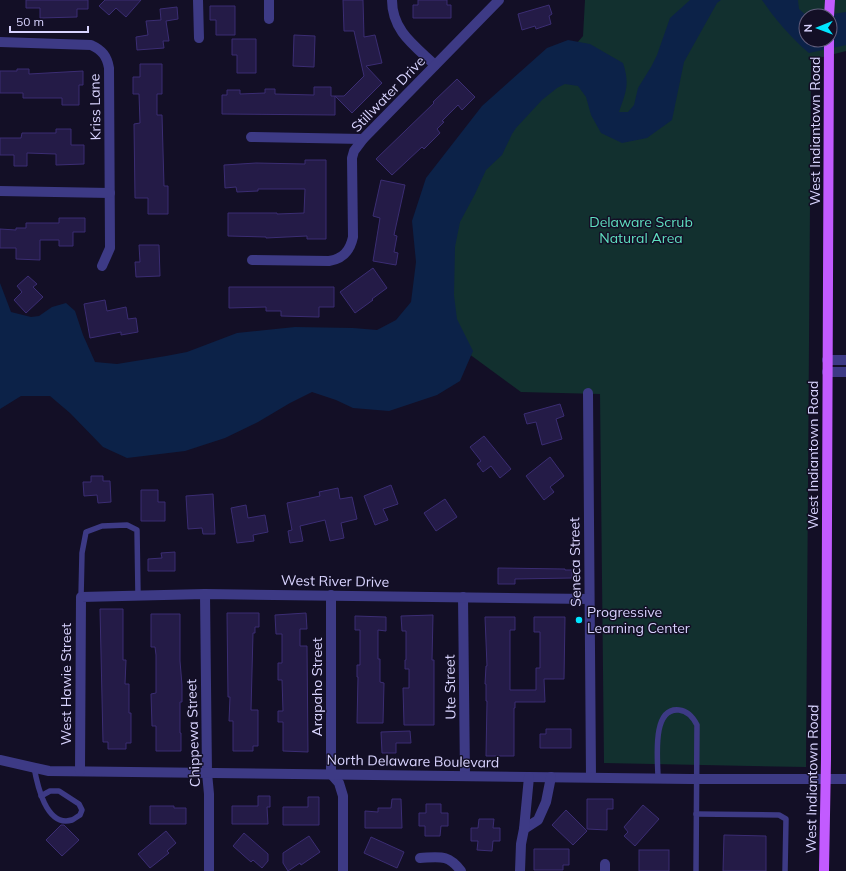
<svg xmlns="http://www.w3.org/2000/svg" width="846" height="871" font-family="Mulish,sans-serif">
	<rect width="100%" height="100%" fill="#130f26"/>
	<path fill="#12302f" fill-rule="evenodd" d="M585 0H846V51L811 60 806 767 604 763 600 394 521 392 461 348 448 294 449 226 520 109 583 36ZM806 16H830V40H806Z"/>
	<g fill="#0c2248">
		<path d="M690 0H721L717 3 684 62 672 120 647 138 622 143 601 133 591 115 586 97 578 86 565 84 557 88 542 100 516 128 512 134 502 155 486 170 475 194 460 222 455 247 454 295 457 319 473 351 460 381 437 395 389 411 353 408 336 400 312 392 290 403 258 422 225 438 185 451 127 458 103 447 70 413 50 396H21L0 409V283L11 312 31 317 39 316 52 307 66 303 75 311 83 335 95 362 117 364 166 356 187 352 237 333 295 327 353 328 377 330 396 320 411 302 416 262 412 221 426 178 482 106 547 48 568 40 590 44 623 63C630 84 626 92 619 112H628L634 105 638 88 651 67 657 55 670 18Z"/>
		<path d="M762 0H798L799 9 807 16H806V40H830V16H819L846 12V45L809 53C792 39 774 18 762 0Z"/>
	</g>
	<g fill="#241b47" stroke="#3b2d73">
		<path d="M26 0H88V9H77V17L40 18V8H26Z"/>
		<path d="M105 0H141L126 17 116 8 109 15 99 6Z"/>
		<path d="M343 0H363L364 37 375 35 382 63 366 66 382 83 352 113 335 96V115L222 114V95H227V90H240V94L265 93V89H275V94L314 95V87H331V96H344L364 76 354 31H344Z"/>
		<path d="M418 0H447V5H451V18H413V5H418Z"/>
		<path d="M549 5 552 14 549 16 551 24 536 29 535 26 522 30 518 14Z"/>
		<path d="M210 6H235V35H216V20H210Z"/>
		<path d="M177 7 178 19 166 21 169 41H163L164 48 137 50 136 37 148 35 146 21 161 20 160 9Z"/>
		<path d="M294 35 315 36 314 67 293 66Z"/>
		<path d="M232 39H256V73H237V55H232Z"/>
		<path d="M140 64H162V94H157V115H162L164 186H168V214H148V198H135L134 124 140 123 139 94H133V77H140Z"/>
		<path d="M17 69H29V74L83 71V85H79V105H62V98H23V93H0V71H17Z"/>
		<path d="M457 79 475 97 462 110 458 105 442 121 444 122 437 129 440 133 424 149 422 147 392 175 376 159 434 103 433 102Z"/>
		<path d="M56 129H71V145H84V164L56 165V154L27 153V166H14V155H0V138H21L22 133H56Z"/>
		<path d="M305 160H326V239H307V236L266 238V237L228 236V213H277V214L304 213 305 189H258V191L237 192 236 187 225 188 224 165 256 163 305 164Z"/>
		<path d="M381 180 405 185 394 235 397 236 394 252 398 253 396 265 373 261 380 218 373 216Z"/>
		<path d="M59 218H85V232H73V246H59V240H40V260L16 259V248H0V229L16 230V228H26V223H59Z"/>
		<path d="M139 245H159L160 276 136 277 135 262H140Z"/>
		<path d="M373 268 387 288 372 299 373 300 355 313 340 292Z"/>
		<path d="M28 276 37 284 33 287 43 297 26 313 14 300 22 292 17 286Z"/>
		<path d="M229 287H334V307H319V317L281 316V311H266V307L229 308Z"/>
		<path d="M105 300 107 311 126 307 128 319 136 318 138 332 121 335V332L90 338 84 304Z"/>
		<path d="M560 404 564 416 556 419 562 439 542 445 536 422 527 424 524 414Z"/>
		<path d="M484 436 511 469 500 478 491 466 483 472 477 464 481 461 470 447Z"/>
		<path d="M550 457 564 476 550 487 554 492 544 500 526 476Z"/>
		<path d="M91 476H103V481H110L111 502 98 503 97 495 84 496 83 482H91Z"/>
		<path d="M391 485 398 504 383 509 388 520 375 525 364 496Z"/>
		<path d="M338 488 340 499 352 497 357 519 341 523 344 538 330 541 325 520 300 526 303 541 290 543 288 531 292 530 287 503 320 496 319 492Z"/>
		<path d="M141 490H158V502H165V521H141Z"/>
		<path d="M213 494 215 534H203L202 528 188 529 186 496Z"/>
		<path d="M445 499 457 517 436 531 424 513Z"/>
		<path d="M246 505 248 518 265 515 268 532 253 535 254 541 237 543 231 508Z"/>
		<path d="M175 552V571H148V559L162 558 161 553Z"/>
		<path d="M498 568 565 569V570H572V578L515 579V584H498Z"/>
		<path d="M100 609H123V660H126L125 684H129V713H131V743H126V749H108V742H103Z"/>
		<path d="M227 613H259V627H255V633H253L251 710H258V746H253V751H233V721H229L230 697H228Z"/>
		<path d="M306 613 307 629H300V646H307L308 752 283 751V722H278V711H283L282 680H278V663H282V634H276L275 615Z"/>
		<path d="M151 614H180V661L182 685V702H180V733H181V751H156V726H152L151 694 156 693V655L155 647H151Z"/>
		<path d="M433 615 432 660H434V725H404L403 688H409V669H405V660H406V631H402L401 616Z"/>
		<path d="M355 616 386 617V631L378 630V659H380V682L384 683 383 723H357L358 677H357V665H360V630H355Z"/>
		<path d="M485 617H515V630H510V690H536V668H540V632H534V617H565L564 679H544L545 702H515V708H514V756H486L487 701H486V684H485L486 666H487Z"/>
		<path d="M546 729H571V748H540V734H546Z"/>
		<path d="M410 731 411 743H396V753H382L381 732Z"/>
		<path d="M258 796H270V807H267L268 824H232V806H258Z"/>
		<path d="M308 797H319V825H283V807H308Z"/>
		<path d="M392 799H401L402 828H365V811L378 812V808H391Z"/>
		<path d="M587 799H613V809H607V830L587 829Z"/>
		<path d="M426 804H441V813H448V826H441L440 836H425V826H419V813H426Z"/>
		<path d="M643 805 659 819 635 846 624 836 628 832 624 827Z"/>
		<path d="M150 806H174V808H186V824H150Z"/>
		<path d="M566 810 587 831 573 845 552 825Z"/>
		<path d="M479 819H494L493 828H500V841H493L492 851 477 850 478 841H471V828H478Z"/>
		<path d="M61 825H64L79 840 62 856 46 840Z"/>
		<path d="M166 831 176 843 167 851 169 853 150 868 138 854Z"/>
		<path d="M244 833 268 854V861L262 868 253 860 251 862 233 846Z"/>
		<path d="M724 835 766 836V871H723Z"/>
		<path d="M309 836 320 852 301 865 300 863 288 871 283 863V853Z"/>
		<path d="M371 837 404 852 397 868 364 853Z"/>
		<path d="M534 849H569V865H563V870H534Z"/>
		<rect x="639" y="850" width="30" height="21"/>
	</g>
	<g fill="none" stroke-linecap="round" stroke-linejoin="round">
		<g stroke="#3d3a85" stroke-width="5.5">
			<path d="M81 597 82 553 86 532 102 526 127 525 137 530 138 595"/>
			<path d="M34 767C37 784 46 828 72 820 74 819 77 817 80 815L82 810 79 804 59 791H50L41 796"/>
			<path d="M658 778C658 761 651 707 679 710 688 711 693 717 697 725L696 871"/>
			<path d="M696 814 779 815 786 819 785 871"/>
		</g>
		<g stroke="#3d3a85" stroke-width="10">
			<path d="M198 0 199 38"/>
			<path d="M269 0V19"/>
			<path d="M392 0C392 31 415 46 435 65"/>
			<path d="M0 42 91 45C102 50 107 56 109 68L110 248 102 266"/>
			<path d="M251 137 363 139"/>
			<path d="M0 191 110 193"/>
			<path d="M252 260 329 261C343 259 350 251 353 237L352 158 354 151 363 139 499 0"/>
			<path d="M827 360H846"/>
			<path d="M827 372H846"/>
			<path d="M588 393 591 777"/>
			<path d="M205 594 207 773 209 794V871"/>
			<path d="M331 595V774L339 783 343 796V871"/>
			<path d="M463 597 465 776"/>
			<path d="M0 760 49 771 690 779H846"/>
			<path d="M80 771 81 597 205 594 589 599"/>
			<path d="M524 829 538 820 546 802 551 777"/>
			<path d="M420 858C440 857 448 854 461 871"/>
			<path d="M605 864V871"/>
			<path d="M520 871 521 844 524 829 529 777"/>
		</g>
		<g stroke="#c25bff" stroke-width="10">
			<path d="M829 16 830 0"/>
			<path d="M824 871 826 759 829 40"/>
		</g>
	</g>
	<circle fill="#00e5ff" stroke="#130f26" stroke-width="1.5" cx="579" cy="620" r="4"/>
	<g text-anchor="middle" stroke-width="3" stroke-linejoin="round" paint-order="stroke">
		<g font-size="14" fill="#d9d4ff" stroke="#130f26">
			<text transform="translate(388 94) rotate(-46)" y="5">Stillwater Drive</text>
			<text transform="translate(95 107) rotate(-91)" y="5">Kriss Lane</text>
			<text transform="translate(815 131) rotate(-90)" y="5">West Indiantown Road</text>
			<text transform="translate(813 455) rotate(-90)" y="5">West Indiantown Road</text>
			<text transform="translate(575 562) rotate(-91)" y="5">Seneca Street</text>
			<text transform="translate(335 581) rotate(1)" y="5">West River Drive</text>
			<text transform="translate(66 684) rotate(-90)" y="5">West Hawie Street</text>
			<text transform="translate(317 687) rotate(-90)" y="5">Arapaho Street</text>
			<text transform="translate(450 687) rotate(-91)" y="5">Ute Street</text>
			<text transform="translate(193 733) rotate(-92)" y="5">Chippewa Street</text>
			<text transform="translate(413 761) rotate(1)" y="5">North Delaware Boulevard</text>
			<text transform="translate(812 779) rotate(-89)" y="5">West Indiantown Road</text>
		</g>
		<g font-size="14" fill="#5fe0c0" stroke="#130f26">
			<text x="641" y="227">Delaware Scrub<tspan x="641" dy="16">Natural Area</tspan></text>
		</g>
		<g font-size="14" fill="#d9d4ff" stroke="#130f26" text-anchor="start">
			<text x="587" y="617">Progressive<tspan x="587" dy="16">Learning Center</tspan></text>
		</g>
	</g>
	<g transform="translate(818 28) rotate(269)"><circle r="19" fill="#130f26" stroke="#625e7d"/>
	<path d="M0-3L7 15L0 10L-7 15Z" fill="#00e5ff"/>
	<text y="-6" font-size="11" font-weight="bold" text-anchor="middle" fill="#d9d4ff">N</text>
	</g>
	<path d="M10 26v6h78v-6" fill="none" stroke="#d9d4ff" stroke-width="2"/>
	<text x="16" y="26" font-size="12" fill="#d9d4ff" stroke="#130f26" stroke-width="3" paint-order="stroke">50 m</text>
</svg>
